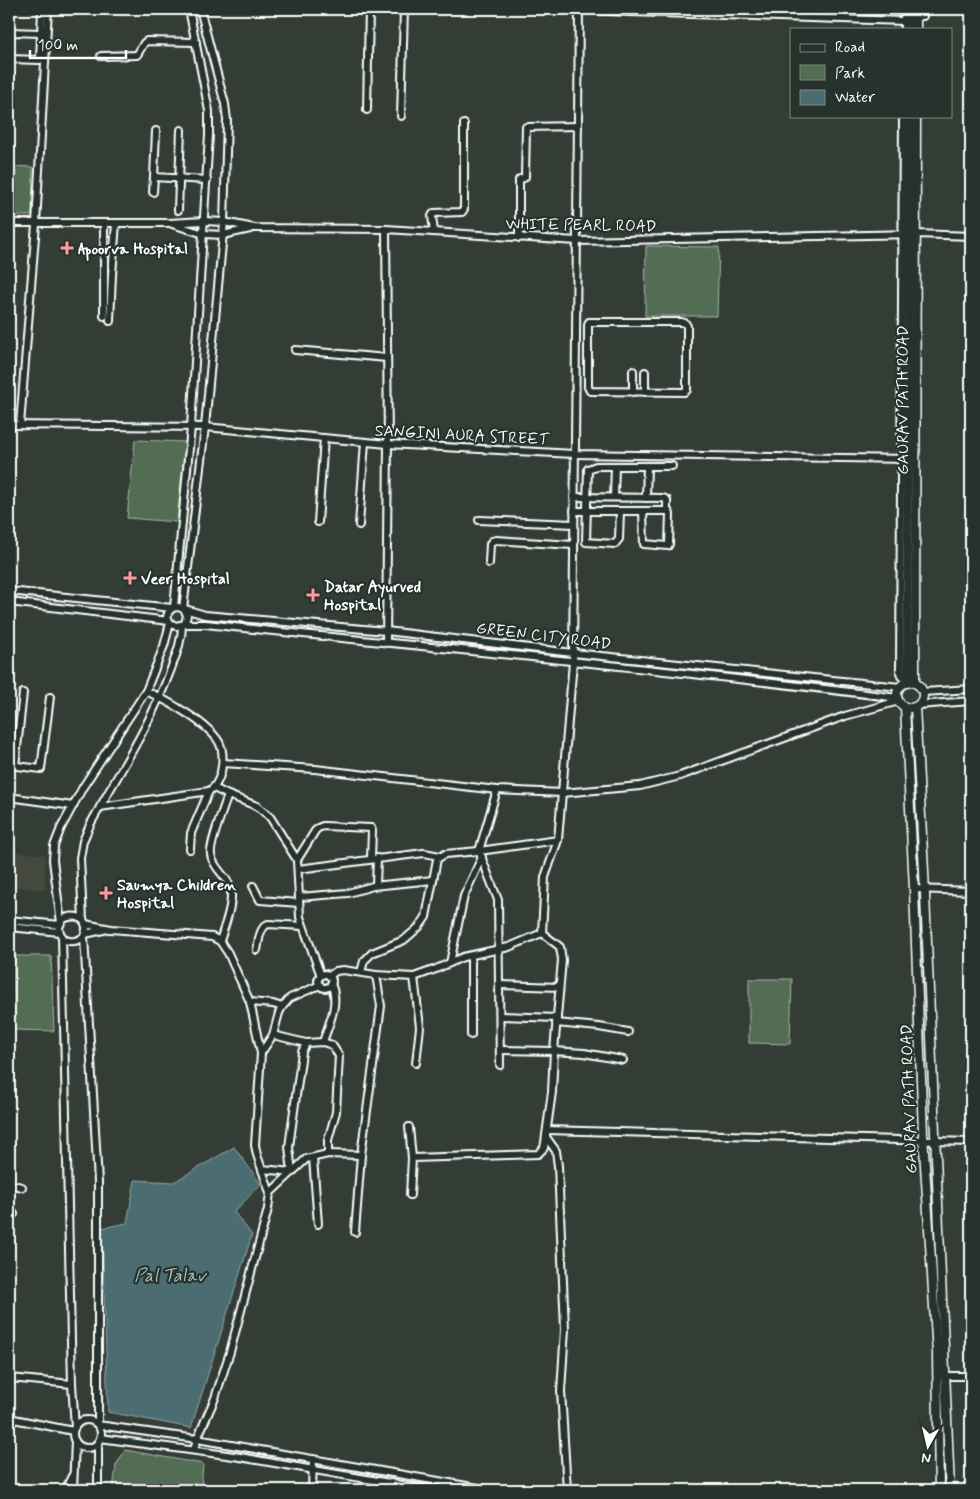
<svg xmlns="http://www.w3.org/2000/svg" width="980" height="1499" font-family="Mynerve,sans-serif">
	<rect width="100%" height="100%" fill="#343d35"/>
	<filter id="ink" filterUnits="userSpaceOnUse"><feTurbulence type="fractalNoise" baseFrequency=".02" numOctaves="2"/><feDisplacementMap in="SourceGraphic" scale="10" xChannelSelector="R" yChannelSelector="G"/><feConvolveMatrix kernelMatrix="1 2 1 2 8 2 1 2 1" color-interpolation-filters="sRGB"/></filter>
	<g filter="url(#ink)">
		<path fill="#44493e" d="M9 851 45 855V890L9 886Z"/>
		<g fill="#536d54" stroke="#a9b6aa">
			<path d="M9 166 33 167 32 216H9Z"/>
			<path d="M646 246 719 247 717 316H645Z"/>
			<path d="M135 440 185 442 177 522 127 518Z"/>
			<path d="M14 956H51L54 1031 12 1030Z"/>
			<path d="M749 979H792L790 1044 749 1043Z"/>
			<path d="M125 1450 203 1464 201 1490H113L116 1465Z"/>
		</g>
		<path fill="#4b6d72" stroke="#93a7aa" d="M234 1147 261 1184 234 1212 252 1235 191 1428 108 1412 102 1228 127 1223 135 1180 174 1182Z"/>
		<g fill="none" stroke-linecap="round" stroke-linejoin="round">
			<g stroke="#fff" stroke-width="10">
				<g id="minor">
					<path d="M571 9 630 12 904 21 909 15 923 16"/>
					<path d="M904 29V9"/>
					<path d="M9 32 41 33"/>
					<path d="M101 56 137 55 144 43 147 41 196 42"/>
					<path d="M9 59 40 60 42 9"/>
					<path d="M367 110 369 9"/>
					<path d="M401 116 404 9"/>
					<path d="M903 116 900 672 901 676 907 679"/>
					<path d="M156 131 154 177 207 180"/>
					<path d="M153 192 154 177"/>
					<path d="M178 210 181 130"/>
					<path d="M9 223H169L204 221 224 222 254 228 386 229 577 241 917 234 971 236"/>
					<path d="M104 224V316"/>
					<path d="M172 224 204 234 223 235 250 229"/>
					<path d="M434 232 432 216 434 213 462 212 464 209V124"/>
					<path d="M519 238V180L520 179 524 178 525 177 526 127 578 126"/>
					<path d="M110 321 112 275 116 223"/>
					<path d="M589 322H681L685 323 687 326V390L684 392 590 391 588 387V325Z"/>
					<path d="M295 350 387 358"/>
					<path d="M633 371V392"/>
					<path d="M645 372V392"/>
					<path d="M9 425 205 427 388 444 574 454 911 459"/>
					<path d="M20 425 36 224 48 9"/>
					<path d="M574 497 663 498 667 500V511"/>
					<path d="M614 497 615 466"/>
					<path d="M646 498 647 466"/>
					<path d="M574 511H667L669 512 670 514 669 544 668 546 644 544 643 511"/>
					<path d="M620 511 619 539 615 544 586 542 588 469 596 466H672"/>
					<path d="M479 520 574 524"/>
					<path d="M318 522 324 438"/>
					<path d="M359 525 365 442"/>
					<path d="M489 563 490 544 492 541 496 540 573 545"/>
					<path d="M9 591 172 608"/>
					<path d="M9 602 169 621"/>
					<path d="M174 607 191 427 209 135V111L189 9"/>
					<path d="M183 609 205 427 224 222 227 120 225 104 200 9"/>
					<path d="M184 609 187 615 185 624 176 626 170 623 167 617C168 611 172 607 178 607L205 615 386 631 573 653 900 687"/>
					<path d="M185 624H205C436 648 667 669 898 698"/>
					<path d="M386 643 388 444 386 229"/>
					<path d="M923 692 971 689"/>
					<path d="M918 705 971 701"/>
					<path d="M223 763 315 769 497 790 562 793 640 786 680 776 845 716 899 701"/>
					<path d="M9 765 41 769 50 697"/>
					<path d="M15 766 23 693"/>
					<path d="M214 788 228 795 257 806 270 817 297 860 300 917 321 976"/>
					<path d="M497 790 479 851 498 900 500 1065"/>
					<path d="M9 797 73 806"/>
					<path d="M100 807 209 791C216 787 219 780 221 772 223 762 224 751 219 742 208 723 166 700 146 691"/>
					<path d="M190 849 191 833 209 791"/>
					<path d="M297 860 315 831 318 828 323 826 371 828 372 831 371 858"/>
					<path d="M298 869 424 853 440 856"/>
					<path d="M376 885 377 858"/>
					<path d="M253 886 260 900 299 903"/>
					<path d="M914 889 971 891"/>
					<path d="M299 897 348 893 373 886 433 880"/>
					<path d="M9 920 60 925"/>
					<path d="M83 920 80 858 83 841 90 825C118 774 151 724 171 669 176 655 182 641 182 625"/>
					<path d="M61 923 53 860 54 846 61 828 83 787 146 691 164 646 170 623"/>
					<path d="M85 924 111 929 212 937 220 941 228 953 250 1002 261 1053 255 1145 257 1155 270 1193 268 1209 230 1352 215 1398 197 1439 194 1450"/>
					<path d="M9 927 60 932"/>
					<path d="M85 934 108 929"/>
					<path d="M62 936 72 1384 75 1427"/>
					<path d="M84 936C77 943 64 944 60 933 52 911 96 910 84 936L98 1182V1425L197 1439 490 1490"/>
					<path d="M220 941C224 927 236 898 229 884 224 874 213 867 211 855 209 845 224 807 228 795"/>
					<path d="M257 950C259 941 259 928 268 924L303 926"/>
					<path d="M471 956V1035"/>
					<path d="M450 963 464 896 482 857"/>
					<path d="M361 972 364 961 372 953 404 940 419 927 426 917 437 859 445 854 479 851 558 840"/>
					<circle cx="325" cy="981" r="7"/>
					<path d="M329 976 336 971 343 970 376 975 414 977 436 969 463 957 509 947 542 933"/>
					<path d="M414 977 420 1027 416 1063"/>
					<path d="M500 985 559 987"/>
					<path d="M250 1002 273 1004 282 1007 290 998 320 985"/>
					<path d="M500 1016 557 1018"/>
					<path d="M556 1023 599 1027 628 1032"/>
					<path d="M273 1035 306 1043"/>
					<path d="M323 1042C329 1023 340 1003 331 984"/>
					<path d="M500 1050 554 1051 584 1053 623 1060"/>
					<path d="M261 1053 273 1035 279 1013 282 1007"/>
					<path d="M409 1127 412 1158"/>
					<path d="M547 1130 971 1142"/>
					<path d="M546 1137 556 1151 558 1166 565 1329 561 1391 567 1490"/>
					<path d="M313 1158 318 1224"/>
					<path d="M262 1169 292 1172 289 1147 302 1052 306 1043 323 1042 332 1045 339 1056 336 1112 328 1140V1154"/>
					<path d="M9 1184 22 1187"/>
					<path d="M270 1193 306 1159 328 1154 361 1155"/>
					<path d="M410 1195 412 1158 538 1154 544 1148 545 1142 552 1092 554 1051 562 960 560 947 542 933 545 877 558 840 573 662 579 9"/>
					<path d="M9 1213 14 1214"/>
					<path d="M355 1232 361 1155 381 1006 376 975"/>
					<path d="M9 1240H10"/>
					<path d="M941 1376H971"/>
					<path d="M10 1378 72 1384"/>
					<path d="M9 1418 73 1431"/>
					<circle cx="87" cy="1434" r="14"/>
					<path d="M100 1438 234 1456 430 1490"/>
					<path d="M98 1442V1490"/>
					<path d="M65 1490 72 1476"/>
					<path d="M73 1490 75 1441"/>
					<path d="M312 1490 313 1459"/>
				</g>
			</g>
			<g stroke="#fff" stroke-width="11">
				<g id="major">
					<path d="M909 29V9"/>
					<path d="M916 29V9"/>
					<circle cx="910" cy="695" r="13"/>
					<path d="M907 683 909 116"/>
					<path d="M915 683 916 116"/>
					<path d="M905 707 914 889 923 1134 937 1354 939 1490"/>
					<path d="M915 707 924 871 950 1490"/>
				</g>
			</g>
			<use href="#minor" stroke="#26332d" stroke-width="6"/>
			<use href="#major" stroke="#26332d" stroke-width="8"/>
		</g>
	</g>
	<g fill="#ff9aa2" stroke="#26332d" stroke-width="2">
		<path d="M64.5 240.5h5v5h5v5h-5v5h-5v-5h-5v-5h5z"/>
		<path d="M127.5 570.5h5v5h5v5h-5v5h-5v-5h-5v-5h5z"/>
		<path d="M310.5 587.5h5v5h5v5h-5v5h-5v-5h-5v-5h5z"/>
		<path d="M103.5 885.5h5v5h5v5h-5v5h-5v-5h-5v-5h5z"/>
	</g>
	<g text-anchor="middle" stroke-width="4.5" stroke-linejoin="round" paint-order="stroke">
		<g font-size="16" fill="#fff" stroke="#26332d">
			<text transform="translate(581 224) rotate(1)" y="6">WHITE PEARL ROAD</text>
			<text transform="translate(902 400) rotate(-90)" y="6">GAURAV PATH ROAD</text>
			<text transform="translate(462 434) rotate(3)" y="6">SANGINI AURA STREET</text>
			<text transform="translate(544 635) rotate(7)" y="6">GREEN CITY ROAD</text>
			<text transform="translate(908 1099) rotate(-92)" y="6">GAURAV PATH ROAD</text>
		</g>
		<g font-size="16" font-weight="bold" fill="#fff" stroke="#26332d" text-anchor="start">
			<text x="78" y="254">Apoorva Hospital</text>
			<text x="141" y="584">Veer Hospital</text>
			<text x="324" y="592">Datar Ayurved<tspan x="324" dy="18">Hospital</tspan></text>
			<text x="117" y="890">Saumya Children<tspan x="117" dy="18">Hospital</tspan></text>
		</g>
		<g font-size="18" font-style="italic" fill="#aebdc0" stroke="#26332d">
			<text x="170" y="1281">Pal Talav</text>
		</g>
	</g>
	<rect width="980" height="1499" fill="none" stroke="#26332d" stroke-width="30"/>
	<rect x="15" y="15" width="950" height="1469" fill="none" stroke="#fff" stroke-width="2" filter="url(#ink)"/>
	<rect x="790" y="28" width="162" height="90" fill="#26332d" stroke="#7d8581"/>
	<rect x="800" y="44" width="25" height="8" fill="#26332d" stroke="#7d8581"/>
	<text x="835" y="52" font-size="15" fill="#ffffff">Road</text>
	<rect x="800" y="65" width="25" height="15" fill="#536d54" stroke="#7d8581"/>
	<text x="835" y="78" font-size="15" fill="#ffffff">Park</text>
	<rect x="800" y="90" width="25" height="15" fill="#4b6d72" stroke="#7d8581"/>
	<text x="835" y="102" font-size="15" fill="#ffffff">Water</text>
	<g transform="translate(928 1446) rotate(188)" stroke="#26332d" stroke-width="4" paint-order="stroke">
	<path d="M0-4L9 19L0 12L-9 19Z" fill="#ffffff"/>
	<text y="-8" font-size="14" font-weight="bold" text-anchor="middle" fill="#ffffff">N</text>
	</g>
	<path d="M30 50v8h96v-8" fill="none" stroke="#ffffff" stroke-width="2.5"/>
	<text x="38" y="50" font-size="15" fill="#ffffff" stroke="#26332d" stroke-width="4" paint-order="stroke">100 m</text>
</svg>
